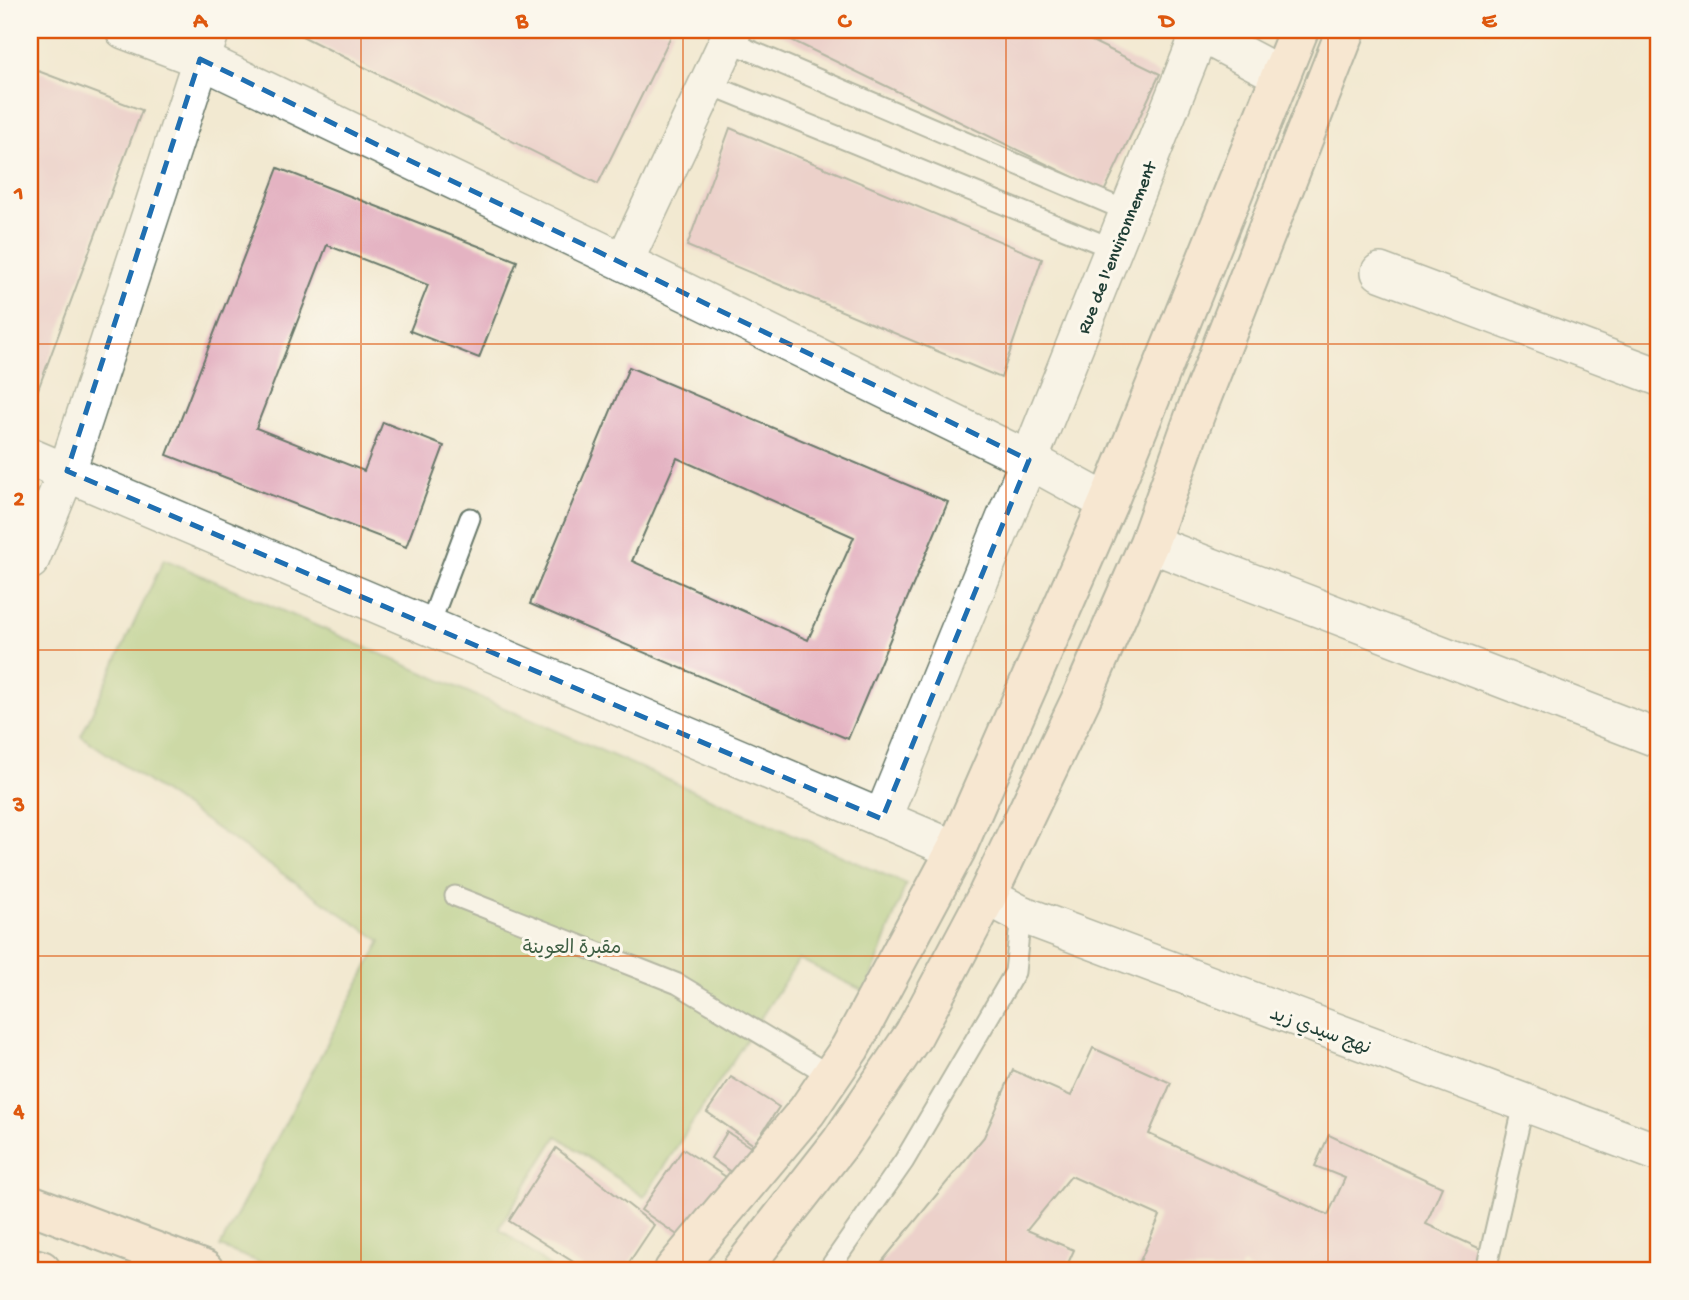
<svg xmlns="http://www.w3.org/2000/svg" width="1689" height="1300" font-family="'Gochi Hand','Playpen Sans Arabic',sans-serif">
	<rect width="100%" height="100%" fill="#fbf7ec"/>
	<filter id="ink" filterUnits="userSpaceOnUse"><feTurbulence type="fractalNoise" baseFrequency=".0143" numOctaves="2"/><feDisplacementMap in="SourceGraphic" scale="14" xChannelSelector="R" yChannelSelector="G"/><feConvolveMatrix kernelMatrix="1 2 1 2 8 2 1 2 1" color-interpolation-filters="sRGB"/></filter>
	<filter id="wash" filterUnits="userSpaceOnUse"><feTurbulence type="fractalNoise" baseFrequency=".00686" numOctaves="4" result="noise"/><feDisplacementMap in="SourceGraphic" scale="28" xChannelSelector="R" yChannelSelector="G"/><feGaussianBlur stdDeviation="1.57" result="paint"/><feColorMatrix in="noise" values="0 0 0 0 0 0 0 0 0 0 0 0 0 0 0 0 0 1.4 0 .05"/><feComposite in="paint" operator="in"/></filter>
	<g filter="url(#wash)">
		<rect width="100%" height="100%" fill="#f2e9d1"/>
		<path fill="#9fc672" stroke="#5f8253" stroke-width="2" d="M164 559 906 884 866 992 799 959 644 1197 557 1136 499 1228 554 1270H280L220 1247 381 941 81 736Z"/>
		<g id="blocks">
			<g fill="#e4b3c2" fill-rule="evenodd">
				<path d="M290 30H674L598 184Z"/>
				<path d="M771 30H1069L1160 74 1104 192Z"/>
				<path d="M30 68 142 110 30 411V175L40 148 30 144Z"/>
				<path d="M730 128 1042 259 1001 378 687 246Z"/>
				<path d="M278 168 517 261 479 358 410 331 428 285 327 245 256 428 364 471 383 422 444 446 406 547 167 455Z"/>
				<path d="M629 367 948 502 848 739 530 604ZM677 458 854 537 808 640 632 561Z"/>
				<path d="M1093 1048 1171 1083 1149 1134 1328 1215 1345 1178 1315 1166 1329 1135 1442 1187 1426 1224 1494 1255 1487 1270H1253L1242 1265 1239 1270H1136L1160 1216 1071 1176 1027 1230 1074 1250 1065 1270H875L984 1137 1013 1070 1071 1096Z"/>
				<path d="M731 1077 779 1107 754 1145 707 1112Z"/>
				<path d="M727 1132 763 1155 745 1182 711 1158Z"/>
				<path d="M556 1148 654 1225 624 1270H586L509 1221Z"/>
				<path d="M683 1149 737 1184 686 1241 641 1210Z"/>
			</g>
		</g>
	</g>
	<g filter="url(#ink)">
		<use href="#blocks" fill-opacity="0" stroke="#69796b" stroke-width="2"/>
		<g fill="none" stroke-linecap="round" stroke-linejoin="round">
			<g stroke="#69796b" stroke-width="23">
				<g id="lane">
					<path d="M728 41 1129 212"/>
					<path d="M709 84 1114 249"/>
					<path d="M430 624 470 518"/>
					<path d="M455 896 678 984 831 1076"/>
					<path d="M828 1270 904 1161 1015 972 1021 914"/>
					<path d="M1486 1270 1524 1104"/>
				</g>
			</g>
			<g stroke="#69796b" stroke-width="40">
				<g id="street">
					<path d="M124 30 200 59 624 262 1029 460 882 819"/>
					<path d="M1195 30 1280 75"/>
					<path d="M624 262 733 30"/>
					<path d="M1380 272 1659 377"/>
					<path d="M30 457 956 850"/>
					<path d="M1108 503 1029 460 1201 30"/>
					<path d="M1149 543 1659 739"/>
					<path d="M30 561 67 471 211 30"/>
					<path d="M987 896 1021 914 1659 1153"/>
				</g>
			</g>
			<g stroke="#69796b" stroke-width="42">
				<g id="secondary">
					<path d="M30 1204 204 1270"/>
					<path d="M30 1267 41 1270"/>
					<path d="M674 1270 807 1111 850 1048 956 850 1108 503 1299 30"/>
					<path d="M741 1270 841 1142 914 1034 987 896 1081 699 1149 543 1196 412 1346 30"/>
				</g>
			</g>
			<use href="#lane" stroke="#fff" stroke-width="19"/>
			<use href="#street" stroke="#fff" stroke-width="37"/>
			<use href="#secondary" stroke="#fde4d1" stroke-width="38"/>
		</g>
	</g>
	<path d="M0 0H1689V1300H0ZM200 59 1029 460 882 819 67 471Z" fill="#f2e9d1" fill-opacity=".55" fill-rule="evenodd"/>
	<path fill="none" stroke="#1f6fb2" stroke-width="5" stroke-dasharray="14 9" stroke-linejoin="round" d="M200 59 1029 460 882 819 67 471Z"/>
	<path fill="none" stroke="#de580e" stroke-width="2" stroke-opacity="0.55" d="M361 30V1270M683 30V1270M1006 30V1270M1328 30V1270M30 344H1659M30 650H1659M30 956H1659"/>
	<g text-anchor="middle" stroke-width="6" stroke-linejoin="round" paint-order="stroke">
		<g font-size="19" fill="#1f3d34" stroke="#fbf7ec">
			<text transform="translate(1115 247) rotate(-68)" y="7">Rue de l'environnement</text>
			<text transform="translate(1321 1029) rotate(20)" y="7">نهج سيدي زيد</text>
		</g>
		<g font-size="19" fill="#3f5f44" stroke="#fbf7ec">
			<text x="572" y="953">مقبرة العوينة</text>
		</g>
	</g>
	<rect width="1689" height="1300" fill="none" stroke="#fbf7ec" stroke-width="77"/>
	<rect x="38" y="38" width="1612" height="1224" fill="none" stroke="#de580e" stroke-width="2.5"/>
	<g font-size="23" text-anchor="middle" font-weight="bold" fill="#de580e">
		<text x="200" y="27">A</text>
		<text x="522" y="27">B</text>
		<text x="844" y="27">C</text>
		<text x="1167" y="27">D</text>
		<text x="1489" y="27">E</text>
		<text x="19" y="199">1</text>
		<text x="19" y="505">2</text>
		<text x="19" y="811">3</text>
		<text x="19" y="1117">4</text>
	</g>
</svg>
